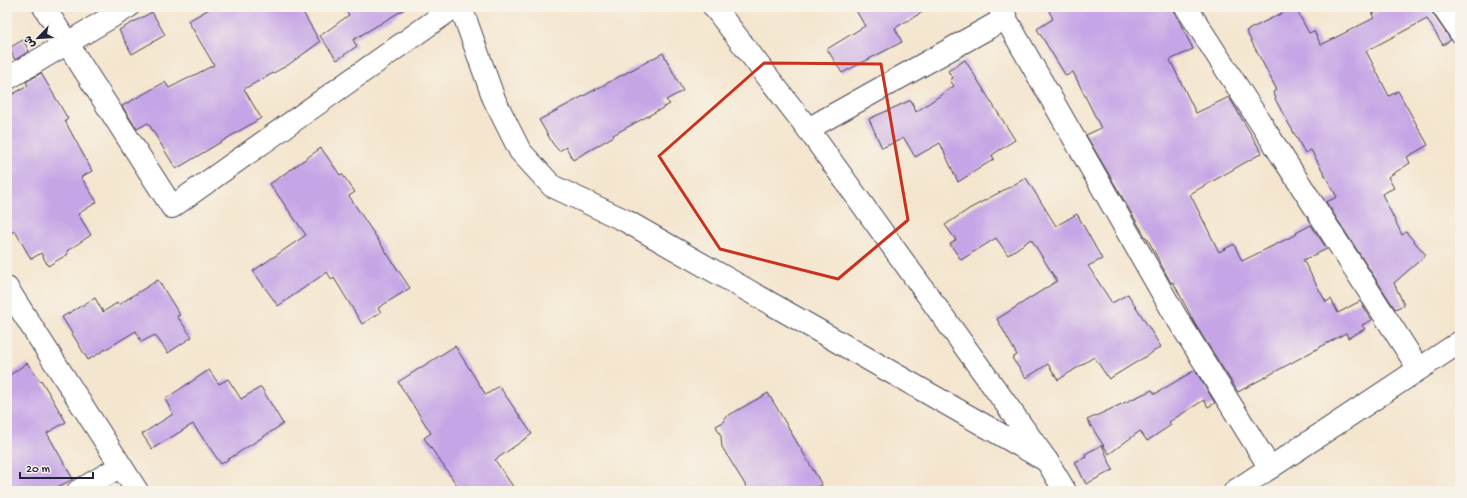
<svg xmlns="http://www.w3.org/2000/svg" width="1467" height="498" font-family="'Gochi Hand','Playpen Sans Arabic',sans-serif">
	<rect width="100%" height="100%" fill="#f7f3e8"/>
	<filter id="ink" filterUnits="userSpaceOnUse"><feTurbulence type="fractalNoise" baseFrequency=".025" numOctaves="2"/><feDisplacementMap in="SourceGraphic" scale="8" xChannelSelector="R" yChannelSelector="G"/><feConvolveMatrix kernelMatrix="1 2 1 2 8 2 1 2 1" color-interpolation-filters="sRGB"/></filter>
	<filter id="wash" filterUnits="userSpaceOnUse"><feTurbulence type="fractalNoise" baseFrequency=".012" numOctaves="4" result="noise"/><feDisplacementMap in="SourceGraphic" scale="16" xChannelSelector="R" yChannelSelector="G"/><feGaussianBlur stdDeviation="0.9" result="paint"/><feColorMatrix in="noise" values="0 0 0 0 0 0 0 0 0 0 0 0 0 0 0 0 0 1.4 0 .05"/><feComposite in="paint" operator="in"/></filter>
	<g filter="url(#wash)">
		<rect width="100%" height="100%" fill="#f4e5ce"/>
		<g id="blocks">
			<g fill="#c6a5e6">
				<path d="M213 7H300L320 42 288 65 244 89 261 118 176 169 148 123 137 129 122 106 165 82 169 88 214 65 188 21Z"/>
				<path d="M344 7H408L353 40 357 46 337 60 320 36 349 15Z"/>
				<path d="M854 7H931L895 28 902 42 842 73 827 49 865 26Z"/>
				<path d="M1047 7H1174L1175 13 1193 49 1170 60 1196 113 1229 97 1262 153 1190 194 1219 252 1234 244 1242 261 1297 234 1296 233 1311 225 1327 249 1303 260 1326 302 1331 299 1338 313 1360 301 1372 320 1362 325 1365 329 1348 338 1346 333 1238 392 1195 324 1173 282 1171 283 1147 238H1146L1086 135 1101 128 1073 72 1066 76 1037 29 1053 19Z"/>
				<path d="M1294 7H1295L1309 33 1314 31 1321 45 1374 18 1372 14 1388 7H1431L1433 14 1451 40 1443 45 1427 19 1366 51 1389 96 1398 91 1428 145 1407 157 1410 163 1388 177 1394 188 1382 194 1402 235 1406 232 1426 255 1394 283 1404 305 1395 309 1326 202 1337 197 1311 150 1305 153 1275 99 1276 98 1273 92 1277 90 1246 31Z"/>
				<path d="M152 12 165 35 132 54 119 30Z"/>
				<path d="M23 40 29 51 15 60 9 48Z"/>
				<path d="M663 53 683 91 666 100 670 104 613 135 614 136 573 160 566 147 559 151 553 144 539 120Z"/>
				<path d="M965 60 1015 140 992 155 994 159 958 182 940 143 915 157 904 138 882 148 869 119 911 100 916 112 954 86 950 80 953 78 948 71Z"/>
				<path d="M41 73 68 119 65 121 92 171 81 177 97 202 78 214 91 235 67 251 68 254 48 266 41 253 31 259 15 231 7 235V97L28 86 26 82Z"/>
				<path d="M321 148 340 175 342 174 355 192 349 196 410 288 378 308 381 312 362 324 334 278 332 280 327 272 278 306 253 271 306 235 270 184Z"/>
				<path d="M1026 178 1056 226 1077 214 1102 259 1088 266 1112 303 1128 294 1161 347 1109 379 1094 357 1058 380 1048 364 1026 378 1012 358 1017 355 997 319 1057 281 1031 239 1008 255 996 238 961 260 950 244 956 240 945 225 969 209Z"/>
				<path d="M158 280 180 315 177 316 192 337 168 353 155 335 141 342 136 331 88 360 62 317 95 298 103 312 117 303 118 305Z"/>
				<path d="M455 346 486 395 499 386 532 434 495 460 516 491H461L424 438 431 433 398 382Z"/>
				<path d="M27 363 40 381 41 380 66 422 47 433 73 479 50 491H7V377Z"/>
				<path d="M209 370 219 384 228 379 241 399 261 387 283 424 221 464 193 424 152 449 142 434 173 414 165 399Z"/>
				<path d="M1195 370 1215 403 1208 407 1204 400 1169 422 1171 425 1147 441 1140 431 1109 454 1087 420 1152 390 1155 394Z"/>
				<path d="M768 393 822 485 811 491H749L722 447 721 436 716 426 725 421 724 418Z"/>
				<path d="M1102 445 1113 470 1086 484 1075 462 1086 457 1085 454Z"/>
			</g>
		</g>
	</g>
	<g filter="url(#ink)">
		<use href="#blocks" fill-opacity="0" stroke="#423f51" stroke-width="1"/>
		<g fill="none" stroke-linecap="round" stroke-linejoin="round">
			<g stroke="#423f51" stroke-width="24">
				<g id="minor">
					<path d="M44 7 172 207 454 7"/>
					<path d="M461 7 494 99 520 151 552 186 626 221 1047 461"/>
					<path d="M714 7 808 129 1047 461 1065 491"/>
					<path d="M999 7 1175 315 1270 468"/>
					<path d="M1186 7 1419 369"/>
					<path d="M1443 7 1460 32"/>
					<path d="M7 79 128 7"/>
					<path d="M808 129 1006 18"/>
					<path d="M7 288 137 491"/>
					<path d="M78 491 121 466"/>
				</g>
			</g>
			<g stroke="#423f51" stroke-width="24">
				<path id="tertiary" d="M1235 491 1460 342"/>
			</g>
			<use href="#minor" stroke="#fff" stroke-width="22"/>
			<use href="#tertiary" stroke="#fff" stroke-width="22"/>
		</g>
	</g>
	<path fill="none" stroke="#c8321e" stroke-width="3" stroke-linejoin="round" d="M764 63 881 64 908 220 838 279 720 249 659 156Z"/>
	<rect width="1467" height="498" fill="none" stroke="#f7f3e8" stroke-width="24"/>
	<g transform="translate(38 38) rotate(245)" stroke="#f7f3e8" stroke-width="3" paint-order="stroke">
	<path d="M0-3L7 15L0 10L-7 15Z" fill="#22223b"/>
	<text y="-6" font-size="11" font-weight="bold" text-anchor="middle" fill="#22223b">ش</text>
	</g>
	<path d="M20 472v6h73v-6" fill="none" stroke="#22223b" stroke-width="2"/>
	<text x="26" y="472" font-size="12" fill="#22223b" stroke="#f7f3e8" stroke-width="3" paint-order="stroke">20 m</text>
</svg>
